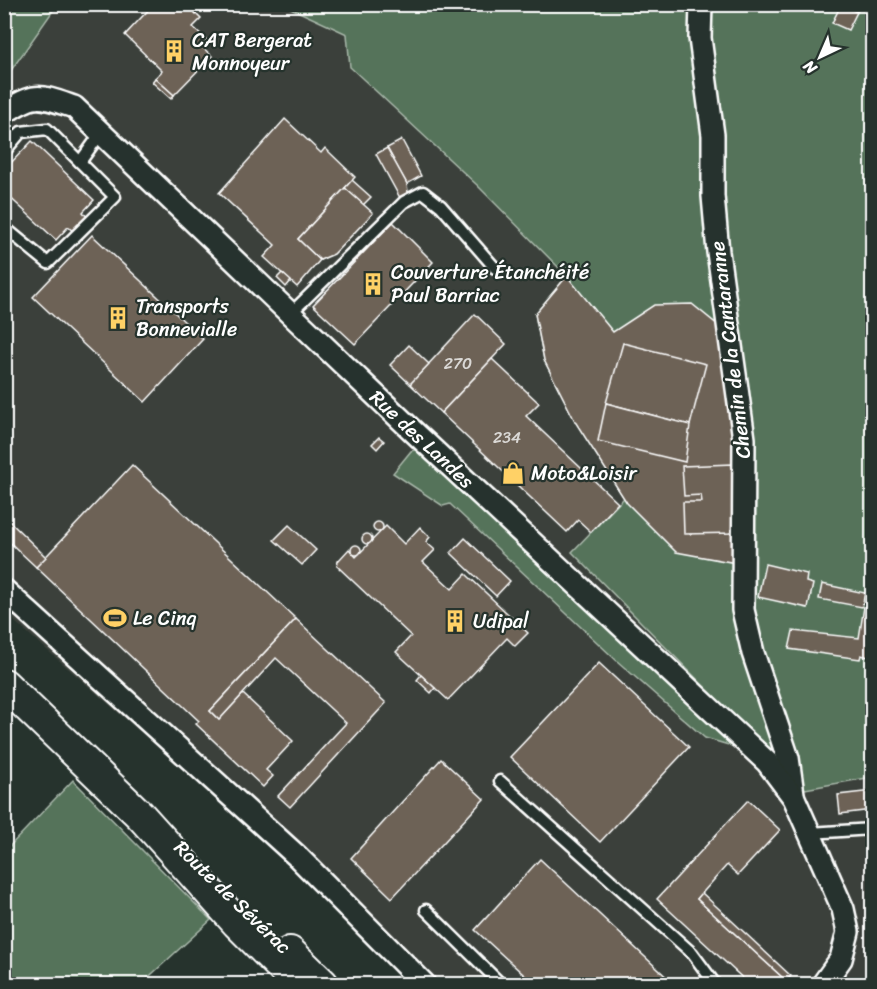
<svg xmlns="http://www.w3.org/2000/svg" width="877" height="989" font-family="Sriracha,sans-serif">
	<rect width="100%" height="100%" fill="#26332d"/>
	<filter id="ink" filterUnits="userSpaceOnUse"><feTurbulence type="fractalNoise" baseFrequency=".0167" numOctaves="2"/><feDisplacementMap in="SourceGraphic" scale="12" xChannelSelector="R" yChannelSelector="G"/><feConvolveMatrix kernelMatrix="1 2 1 2 8 2 1 2 1" color-interpolation-filters="sRGB"/></filter>
	<g filter="url(#ink)">
		<path fill="#3b413a" d="M57 5H284L347 34 477 185 567 276 544 360 576 423 625 498 572 552 804 789 872 777V984H410L360 931 203 787 5 613V79Z"/>
		<g fill="#55735a" stroke="#aab9ac" stroke-width="1.5">
			<path d="M5 4 57 5 5 79 4 5Z"/>
			<path d="M284 5H872V777L805 789 572 552 624 498 576 423 544 360 535 314 567 276 477 185 350 67 347 34Z"/>
			<path d="M418 449 732 746 705 738 617 661 450 504 443 506 393 473 411 451Z"/>
			<path d="M73 780 211 920 141 984H5V851Z"/>
		</g>
		<g fill="#6d6257" stroke="#fff" stroke-width="1.5">
			<path d="M154 4H186L201 19 193 27 207 40 201 46 212 56 174 95 155 78 162 71 125 35Z"/>
			<path d="M841 4H861L857 12Z"/>
			<path d="M841 5 857 12 848 30 832 23Z"/>
			<path d="M155 78 174 95 171 99 152 82Z"/>
			<path d="M285 119 321 153 325 148 355 177 298 239 320 260 297 287 264 257 275 245 219 193Z"/>
			<path d="M402 140 421 176 407 184 387 148Z"/>
			<path d="M32 141 94 200 83 212 87 217 73 231 68 227 56 240 4 192V170Z"/>
			<path d="M387 148 407 184 408 192 400 198 376 154Z"/>
			<path d="M352 180 371 197 363 205 345 188Z"/>
			<path d="M345 188 373 213 334 254 320 260 298 239Z"/>
			<path d="M393 222 433 262 355 344 313 305Z"/>
			<path d="M92 235 203 339 145 402 33 297Z"/>
			<path d="M282 273 291 281 286 287 277 278Z"/>
			<path d="M567 276 613 332 654 305 692 304 719 326 736 459V563L676 552 627 503 576 423 544 360 535 314Z"/>
			<path d="M475 314 506 344 441 413 410 384Z"/>
			<path d="M623 343 706 364 690 425 606 403Z"/>
			<path d="M409 345 429 364 410 384 390 365Z"/>
			<path d="M492 359 539 403 526 416 618 503 591 532 578 520 567 532 441 413Z"/>
			<path d="M606 403 690 425 685 462 598 441Z"/>
			<path d="M379 437 384 441 377 449 372 444Z"/>
			<path d="M733 464 735 533 684 534 683 502H702L701 495 684 496 682 466Z"/>
			<path d="M132 465 296 619 210 711 219 720 243 694 293 741 266 770 273 776 263 787 196 724 199 721 36 567Z"/>
			<path d="M7 519 46 557 36 567 4 537V521Z"/>
			<circle cx="378" cy="527" r="5"/>
			<path d="M289 525 316 550 302 565 274 540Z"/>
			<path d="M386 526 404 544 420 527 430 537 426 542 435 550 423 562 452 589 466 574 528 633 515 646 507 638 448 700 396 652 411 636 337 566 338 561 349 549 356 557Z"/>
			<circle cx="367" cy="539" r="5"/>
			<path d="M465 538 510 581 496 596 451 553Z"/>
			<circle cx="356" cy="550" r="5"/>
			<path d="M765 564 807 574 806 582 813 584 808 608 758 597Z"/>
			<path d="M822 584 865 593 862 607 819 599Z"/>
			<path d="M864 607 872 609V658L861 655 860 659 789 649 793 631 859 638Z"/>
			<path d="M296 619 386 703 290 807 278 796 346 723 276 658 219 720 210 711Z"/>
			<path d="M599 663 689 747 600 842 510 757Z"/>
			<path d="M421 675 435 688 431 693 417 680Z"/>
			<path d="M441 759 484 799 392 898 351 858Z"/>
			<path d="M872 791V810L840 814 838 795Z"/>
			<path d="M748 800 780 830 738 875 727 865 697 899 782 977 775 984H749L657 899Z"/>
			<path d="M540 859 674 984H534L475 930Z"/>
			<path d="M702 893 791 976 783 984H775L782 977 697 899Z"/>
		</g>
		<g fill="none" stroke-linecap="round" stroke-linejoin="round">
			<g stroke="#fff" stroke-width="15">
				<g id="lane">
					<path d="M4 152 21 132 47 129 115 197 48 263 4 227"/>
					<path d="M80 162 101 133"/>
					<path d="M290 314 404 202 423 192 441 206 495 268"/>
					<path d="M500 781 692 953 715 984"/>
					<path d="M810 833 872 829"/>
					<path d="M426 910 501 984"/>
				</g>
			</g>
			<g stroke="#fff" stroke-width="26">
				<g id="street">
					<path d="M701 4 700 38 713 135V196L718 252 744 439 743 610 753 653 788 758 793 794"/>
					<path d="M4 113C35 92 39 95 74 107L414 432 767 762 794 798 843 909 848 932 841 959 823 984"/>
					<path d="M4 590 297 856 424 984"/>
				</g>
			</g>
			<g stroke="#fff" stroke-width="34">
				<g id="secondary">
					<path d="M4 684 140 815 237 923 298 984"/>
					<path d="M290 952 323 984"/>
				</g>
			</g>
			<use href="#lane" stroke="#26332d" stroke-width="10"/>
			<use href="#street" stroke="#26332d" stroke-width="21"/>
			<use href="#secondary" stroke="#26332d" stroke-width="30"/>
		</g>
	</g>
	<defs>
		<g id="building-bare" transform="scale(1.8)"><path d="M-4-6H4V6H1V3H-1V6H-4ZM-2.5-4.3h1.7v1.8h-1.7ZM.8-4.3h1.7v1.8H.8ZM-2.5-1h1.7V.8h-1.7ZM.8-1h1.7V.8H.8Z" fill="#ffd166" stroke="#26332d" stroke-width="2.5" paint-order="stroke"/></g>
		<g id="shop-bare" transform="scale(1.8)"><path d="M-5-2.5h2.3a2.7 3.5 0 0 1 5.4 0H5L5.5 6h-11ZM-1.5-2.5h3a1.5 2.3 0 0 0-3 0Z" fill="#ffd166" stroke="#26332d" stroke-width="2.5" paint-order="stroke"/></g>
		<g id="stadium-bare" transform="scale(1.8)"><path d="M0-5a6.5 5 0 1 0 0 10a6.5 5 0 1 0 0-10ZM-3.5-1.8h7v3.6h-7Z" fill="#ffd166" stroke="#26332d" stroke-width="2.5" paint-order="stroke"/></g>
	</defs>
	<g fill-rule="evenodd">
		<use href="#building-bare" x="174" y="51"/>
		<use href="#building-bare" x="373" y="284"/>
		<use href="#building-bare" x="118" y="318"/>
		<use href="#shop-bare" x="513" y="473"/>
		<use href="#stadium-bare" x="115" y="618"/>
		<use href="#building-bare" x="455" y="621"/>
	</g>
	<g text-anchor="middle" stroke-width="4.5" stroke-linejoin="round" paint-order="stroke">
		<g font-size="16" fill="#dad8d5">
			<text x="458" y="369">270</text>
			<text x="507" y="443">234</text>
		</g>
		<g font-size="20" fill="#fff" stroke="#26332d" text-anchor="start">
			<text x="192" y="47">CAT Bergerat<tspan x="192" dy="23">Monnoyeur</tspan></text>
			<text x="391" y="279">Couverture Étanchéité<tspan x="391" dy="23">Paul Barriac</tspan></text>
			<text x="136" y="313">Transports<tspan x="136" dy="23">Bonnevialle</tspan></text>
			<text x="531" y="480">Moto&amp;Loisir</text>
			<text x="133" y="625">Le Cinq</text>
			<text x="473" y="628">Udipal</text>
		</g>
		<g font-size="20" fill="#fff" stroke="#26332d">
			<text transform="translate(730 350) rotate(-97)" y="7">Chemin de la Cantaranne</text>
			<text transform="translate(422 439) rotate(43)" y="7">Rue des Landes</text>
			<text transform="translate(233 897) rotate(44)" y="7">Route de Sévérac</text>
		</g>
	</g>
	<rect width="877" height="989" fill="none" stroke="#26332d" stroke-width="24"/>
	<rect x="12" y="12" width="853" height="965" fill="none" stroke="#fff" stroke-width="2" filter="url(#ink)"/>
	<g transform="translate(820 57) rotate(224)" stroke="#26332d" stroke-width="4.5" paint-order="stroke">
	<path d="M0-4.5L10 22L0 15L-10 22Z" fill="#ffffff"/>
	<text y="-9" font-size="16" font-weight="bold" text-anchor="middle" fill="#ffffff">N</text>
	</g>
</svg>
